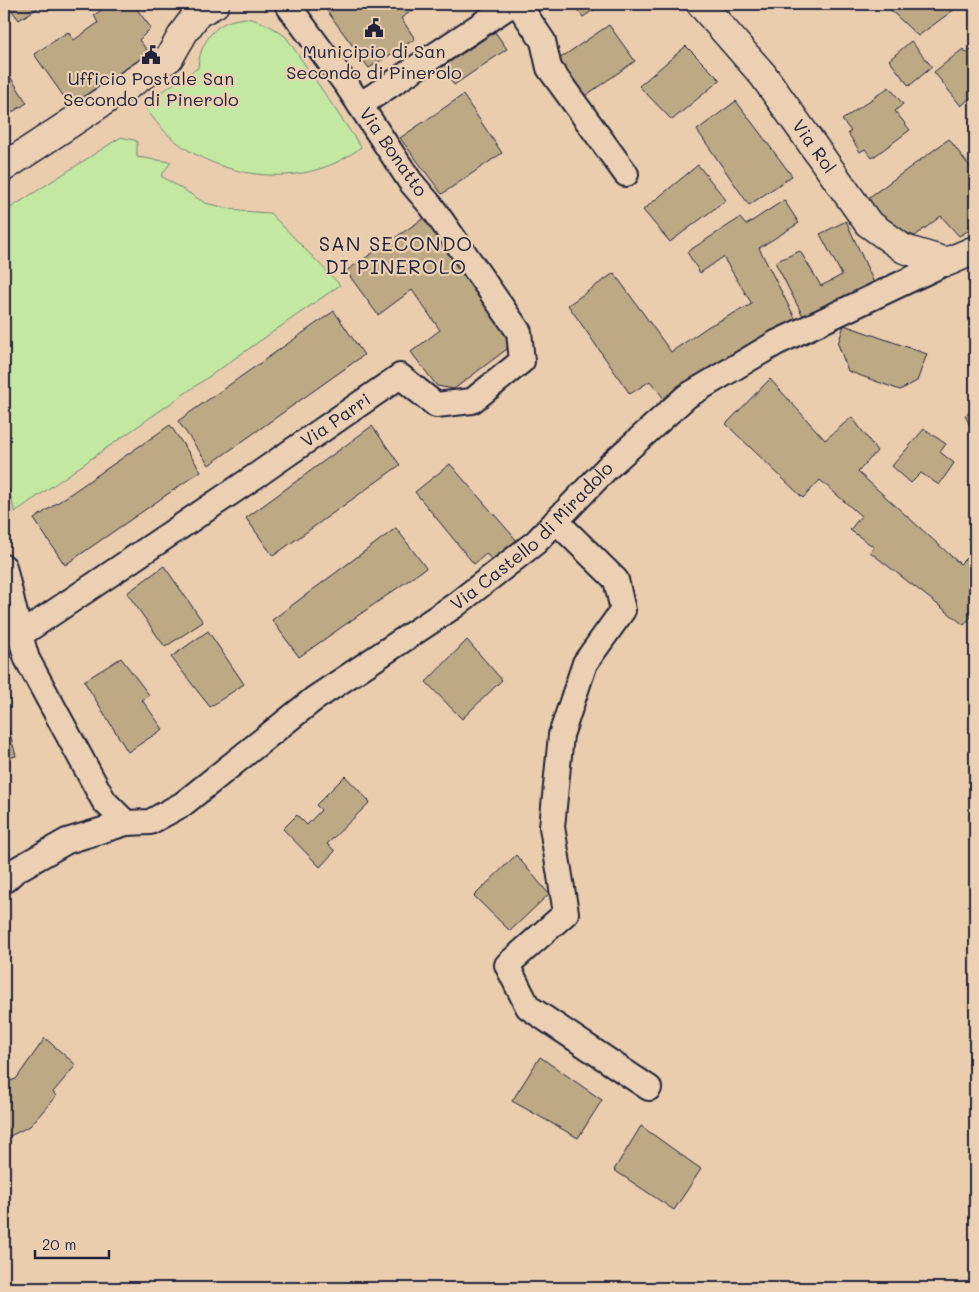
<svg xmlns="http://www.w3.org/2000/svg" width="979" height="1292" font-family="Mali,sans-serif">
	<rect width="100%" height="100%" fill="#e9cdad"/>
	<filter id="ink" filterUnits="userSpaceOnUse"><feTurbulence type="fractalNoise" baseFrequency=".02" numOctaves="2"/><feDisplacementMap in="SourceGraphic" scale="10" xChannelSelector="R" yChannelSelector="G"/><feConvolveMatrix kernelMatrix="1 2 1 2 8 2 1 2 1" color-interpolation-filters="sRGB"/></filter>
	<g filter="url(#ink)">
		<g fill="#c2e8a2" stroke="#72856e">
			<path d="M246 18C262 21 273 27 286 37L361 147C311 187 237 182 185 148 168 137 154 121 143 104L198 68C199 48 211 27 230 21 235 19 241 19 246 18Z"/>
			<path d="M121 137 137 141V157L171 162 161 176 205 203 240 211 270 213 340 285 15 512 4 472V212Z"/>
		</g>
		<g fill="#bea985" stroke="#22223b">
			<path d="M7 4H44L19 20Z"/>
			<path d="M111 4H133L151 28 139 40 151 55 71 107 34 54 68 32 74 40 98 23 94 15Z"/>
			<path d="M322 4H423L401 18 415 39 369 68Z"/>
			<path d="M573 4H602L583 17Z"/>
			<path d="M884 4H957L959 6 918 36Z"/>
			<path d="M609 25 635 61 582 98 556 61Z"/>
			<path d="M495 32 507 49 454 85 442 67Z"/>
			<path d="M911 41 932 67 909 86 889 60Z"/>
			<path d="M686 46 720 80 672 120 639 86Z"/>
			<path d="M975 46V94L961 106 934 72 963 49 966 53Z"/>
			<path d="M4 67 27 103 4 117Z"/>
			<path d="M889 87 903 104 895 111 910 130 872 158 865 149 860 152 848 133 851 131 842 120Z"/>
			<path d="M463 95 502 153 442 194 400 138Z"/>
			<path d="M736 101 792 176 749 205 697 130Z"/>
			<path d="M949 139 970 167 975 163V227L959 236 941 216 915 236 899 230 884 220 864 201Z"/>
			<path d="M698 165 726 200 670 242 643 210Z"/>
			<path d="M784 200 799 223 759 248 797 322 722 360 665 400 650 381 630 394 568 305 614 273 671 352 709 326 752 304 723 257 700 273 687 252 740 218 746 225Z"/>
			<path d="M427 216 509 335 507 349 454 389 437 386 411 352 440 330 412 290 378 315 346 271Z"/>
			<path d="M846 221 875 285 804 318 775 262 800 251 821 286 842 275 820 234Z"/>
			<path d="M334 311 364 355 209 465 178 421Z"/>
			<path d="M844 325 927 354 917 381 900 390 848 371 838 344Z"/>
			<path d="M770 379 825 440 852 417 877 451 858 472 960 564 966 558 975 566V612L964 625 870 552 874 547 850 530 861 516 820 480 803 498 726 424Z"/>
			<path d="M975 410V437L965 415Z"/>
			<path d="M170 425 201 471 65 565 34 519Z"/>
			<path d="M372 426 400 465 273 556 246 518Z"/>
			<path d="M924 429 946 444 940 452 954 463 939 485 921 473 911 483 892 466Z"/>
			<path d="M450 464 519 543 494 561 486 554 474 564 415 492Z"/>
			<path d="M396 528 426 568 299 657 272 620Z"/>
			<path d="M164 566 203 622 165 647 127 593Z"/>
			<path d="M208 631 244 684 210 707 171 657Z"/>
			<path d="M467 640 502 680 462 719 426 682Z"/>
			<path d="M121 658 149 695 142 700 163 729 128 752 84 681Z"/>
			<path d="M4 711 16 756 4 759Z"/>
			<path d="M345 776 370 802 327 844 335 851 320 867 283 829 297 815 307 825 321 810 316 805Z"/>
			<path d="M516 855 549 894 510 931 474 896Z"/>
			<path d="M45 1038 76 1065 53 1092 56 1096 30 1126 6 1138 4 1131V1083L16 1079Z"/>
			<path d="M540 1057 602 1100 578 1138 512 1101Z"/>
			<path d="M641 1126 701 1169 674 1210 614 1170Z"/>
		</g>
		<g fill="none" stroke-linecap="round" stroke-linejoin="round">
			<g stroke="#22223b" stroke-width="28">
				<g id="minor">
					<path d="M518 4 543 41 549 68 626 174"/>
					<path d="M360 105 512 4"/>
					<path d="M556 521 616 580 623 610 585 663 561 735 552 827 566 913 507 965 528 1007 649 1088"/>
					<path d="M4 567 20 635 27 659 104 801 126 823"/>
					<path id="s1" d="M20 635 260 473 400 376 436 405 472 401 522 361 519 332 432 207 410 181 348 87 287 4"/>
					<path id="s2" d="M4 881 16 870 67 841 126 823 150 822 183 804 314 699 454 606 536 542 608 467 687 396 776 343 947 262"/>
				</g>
			</g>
			<g stroke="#22223b" stroke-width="31">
				<g id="tertiary">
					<path id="s3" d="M701 4 763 75 868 223 904 249 947 262 975 250"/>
					<path d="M4 167 169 58 184 32 198 13 215 4"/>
				</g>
			</g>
			<use href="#minor" stroke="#ecd0b3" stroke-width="24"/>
			<use href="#tertiary" stroke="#ecd0b3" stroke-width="28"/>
		</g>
	</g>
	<defs>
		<g id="civic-bare" transform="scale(1.5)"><path d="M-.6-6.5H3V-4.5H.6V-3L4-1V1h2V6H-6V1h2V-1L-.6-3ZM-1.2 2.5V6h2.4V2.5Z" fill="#22223b" stroke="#ecd0b3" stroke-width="2.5" paint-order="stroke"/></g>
	</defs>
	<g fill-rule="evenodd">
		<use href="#civic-bare" x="374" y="28"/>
		<use href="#civic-bare" x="151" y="55"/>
	</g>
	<g text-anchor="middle" stroke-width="4.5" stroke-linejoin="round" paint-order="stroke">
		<g font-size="18" fill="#22223b" stroke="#ecd0b3">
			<text x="374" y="58">Municipio di San<tspan x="374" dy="21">Secondo di Pinerolo</tspan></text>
			<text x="151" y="85">Ufficio Postale San<tspan x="151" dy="21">Secondo di Pinerolo</tspan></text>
		</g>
		<g font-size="18" fill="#22223b" stroke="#ecd0b3">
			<text dy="6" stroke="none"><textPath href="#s3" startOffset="182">Via Rol</textPath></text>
			<text transform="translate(393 152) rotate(55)" y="6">Via Bonatto</text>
			<text dy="6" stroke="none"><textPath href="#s1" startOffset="382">Via Parri</textPath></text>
			<text dy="6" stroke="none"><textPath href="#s2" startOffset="639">Via Castello di Miradolo</textPath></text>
		</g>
		<g font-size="20" letter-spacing="1" fill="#22223b" stroke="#ecd0b3">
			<text x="396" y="251">SAN SECONDO<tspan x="396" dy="23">DI PINEROLO</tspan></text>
		</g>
	</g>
	<rect width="979" height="1292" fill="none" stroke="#ecd0b3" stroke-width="20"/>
	<rect x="10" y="10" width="959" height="1272" fill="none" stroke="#22223b" stroke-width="2" filter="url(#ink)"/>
	<path d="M35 1250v8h74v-8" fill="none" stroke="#22223b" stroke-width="2.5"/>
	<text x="42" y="1250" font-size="15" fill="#22223b" stroke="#ecd0b3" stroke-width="4" paint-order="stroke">20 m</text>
</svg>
